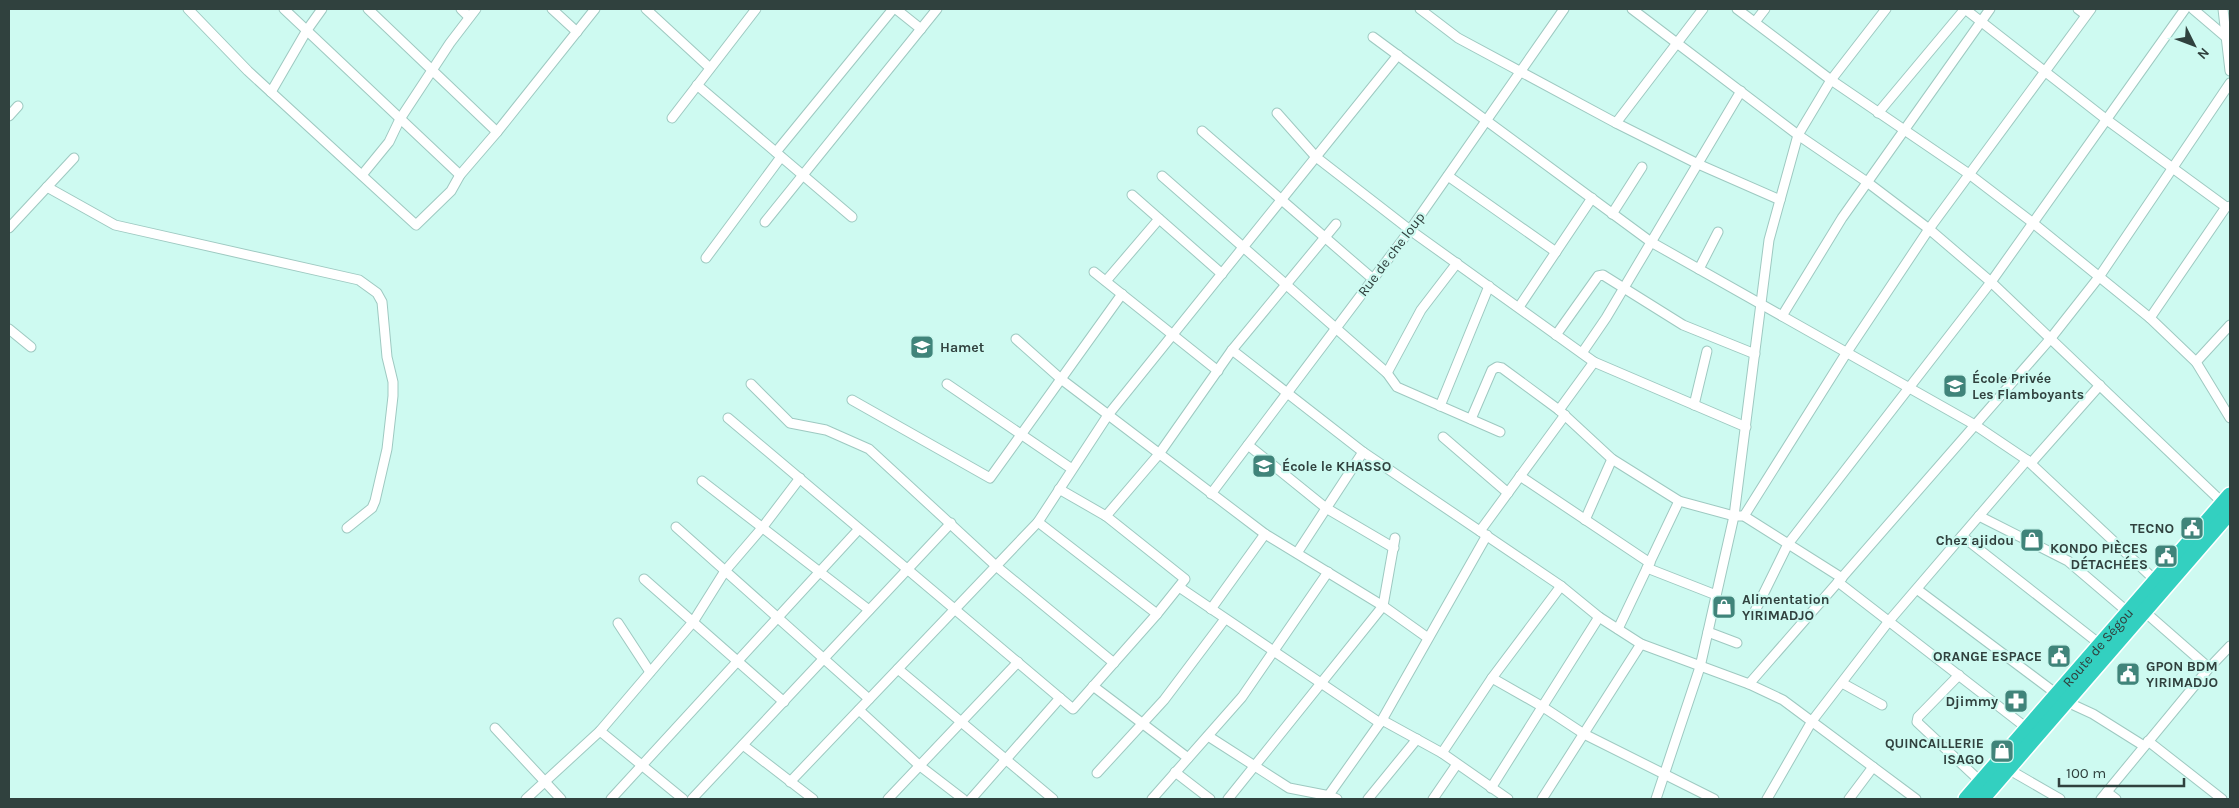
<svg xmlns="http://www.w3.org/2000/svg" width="2239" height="808" font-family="Karla,sans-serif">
	<rect width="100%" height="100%" fill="#cefaf1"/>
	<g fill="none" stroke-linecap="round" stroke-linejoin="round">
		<g stroke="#9ec9c1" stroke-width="11">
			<g id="minor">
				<path d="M188 9 248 71 416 225 451 191 460 175 497 132 595 9"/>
				<path d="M284 9 460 175"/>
				<path d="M368 9 497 132"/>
				<path d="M461 9 469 17"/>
				<path d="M552 9 577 32"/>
				<path d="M646 9 710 68"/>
				<path d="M896 9 921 29"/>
				<path d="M1420 9 1458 38 1616 123 1698 164 1780 200"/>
				<path d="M1632 9 1798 135 1867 182 1929 229 1991 282 2223 503"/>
				<path d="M1737 9 1831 80 1969 174 2033 223 2150 318 2196 362 2230 418"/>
				<path d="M1965 9 2107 120 2226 207 2230 206"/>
				<path d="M2078 9 2086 15"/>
				<path d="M2193 9 2227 38"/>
				<path d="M2223 9 2230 71"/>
				<path d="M1755 22 1765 9"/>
				<path d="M1373 37 1651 242 1975 425 2027 460 2156 581"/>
				<path d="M697 85 852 217"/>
				<path d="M271 92 307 30 322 9"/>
				<path d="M1277 113 1316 157 1410 230 1594 362 1746 427"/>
				<path d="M1878 113 1965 9"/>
				<path d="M9 116 18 106"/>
				<path d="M672 118 756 9"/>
				<path d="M1616 123 1703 9"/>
				<path d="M1202 131 1373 279"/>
				<path d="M776 152 893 9"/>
				<path d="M362 175 389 142 400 119 450 43 476 9"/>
				<path d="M1162 176 1387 373 1397 387 1500 432"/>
				<path d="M1448 176 1556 252"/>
				<path d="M47 187 115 225 359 280 377 293 382 302 387 357 393 382V396L387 449 375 501 372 508 347 528"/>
				<path d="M1132 195 1222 274"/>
				<path d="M1612 214 1642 167"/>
				<path d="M765 222 937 9"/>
				<path d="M9 228 74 158"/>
				<path d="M706 258 781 157"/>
				<path d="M1699 269 1718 232"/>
				<path d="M1094 272 1218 371"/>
				<path d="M1106 281 1159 219"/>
				<path d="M1519 307 1592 198"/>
				<path d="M1782 316 1842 218 1990 9"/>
				<path d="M2150 318 2226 207"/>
				<path d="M9 329 31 347"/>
				<path d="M1556 335 1598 276 1603 275 1683 325 1755 354"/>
				<path d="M1016 339 1061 379 1265 534 1383 606 1428 638"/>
				<path d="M1232 350 1363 452 1561 586 1599 617 1641 644 1749 684 1783 700 1916 799"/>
				<path d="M1582 353 1606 318 1741 91"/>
				<path d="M2196 362 2230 325"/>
				<path d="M1387 373 1421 310 1457 263"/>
				<path d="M751 384 790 423 826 430 869 449 996 566 1114 663"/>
				<path d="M947 384 1072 469"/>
				<path d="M852 400 990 478 1122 294"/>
				<path d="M1694 405 1707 351"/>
				<path d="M1440 406 1489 286"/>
				<path d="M1559 410 1594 362"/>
				<path d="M728 418 1073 709 1157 614 1185 579 1106 516 1059 489"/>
				<path d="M1471 419 1492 370 1497 367 1502 368 1559 410 1612 459 1679 501 1734 516H1744L1842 578"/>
				<path d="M1443 437 1508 493"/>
				<path d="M1248 445 1326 508 1394 548"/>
				<path d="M2031 463 2100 385"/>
				<path d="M1520 476 1650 563"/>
				<path d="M702 481 869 610"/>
				<path d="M1211 494 1410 230 1564 9"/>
				<path d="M1106 516 1159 454 1232 350 1336 224"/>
				<path d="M1744 516 1847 352 1929 229 2091 9"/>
				<path d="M1979 516 2068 561 2129 613"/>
				<path d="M1585 520 1612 459"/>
				<path d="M1038 522 1157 614"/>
				<path d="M676 527 869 699"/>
				<path d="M1480 531 1565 415"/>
				<path d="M1962 536 2101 645"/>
				<path d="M1297 553 1363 452"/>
				<path d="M1647 568 1716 595"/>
				<path d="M644 579 784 702"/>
				<path d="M1838 582 2028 729"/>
				<path d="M1179 587 1380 723"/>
				<path d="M1918 590 2058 695"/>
				<path d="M1211 609 1265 534"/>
				<path d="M1755 611 1788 544 1991 282 2185 9"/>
				<path d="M2145 612 2209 668"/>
				<path d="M618 623 650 672"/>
				<path d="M1618 629 1679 501"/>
				<path d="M1708 632 1737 643"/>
				<path d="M898 669 1053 799"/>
				<path d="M1959 675 1918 717 1917 722 1981 782"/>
				<path d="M1492 678 1543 707 1584 734 1714 799"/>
				<path d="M1842 683 1882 705"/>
				<path d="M1749 684 2051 338 2099 277 2230 83"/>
				<path d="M1093 686 1188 758"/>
				<path d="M2067 702 2093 714 2144 746"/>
				<path d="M859 710 920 766 963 799"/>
				<path d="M1382 720 1442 753 1508 799"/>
				<path d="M495 728 561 799"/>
				<path d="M600 731 683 799"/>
				<path d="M1208 736 1289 788 1330 796 1337 799"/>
				<path d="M2148 741 2222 799"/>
				<path d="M743 745 813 799"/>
				<path d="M1442 753 1492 678 1561 586"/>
				<path d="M2008 769 2060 799"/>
				<path d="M1175 772 1210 799"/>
				<path d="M1097 773 1164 700 1225 619"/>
				<path d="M790 782 1038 522 1108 415 1398 55"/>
				<path d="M1491 788 1599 617"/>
				<path d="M2107 792 2116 799"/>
				<path d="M526 799 600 731 693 622 725 571 762 528 800 478"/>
				<path d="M611 799 859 529"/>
				<path d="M692 799 951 523"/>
				<path d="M888 799 1018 662"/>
				<path d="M971 799 1060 698"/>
				<path d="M1152 799 1242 697 1328 572"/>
				<path d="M1228 799 1383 606 1395 538"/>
				<path d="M1326 799 1382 720 1487 535"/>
				<path d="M1368 799 1417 739"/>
				<path d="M1433 799 1457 764"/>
				<path d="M1542 799 1641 644"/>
				<path d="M1656 799 1700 667 1734 516 1769 240 1798 135 1831 80 1886 9"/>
				<path d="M1767 799 1812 721 1889 621 2027 460"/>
				<path d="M1849 799 1873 767"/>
				<path d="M2101 799 2209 668 2230 646"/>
			</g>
		</g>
		<g stroke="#fff" stroke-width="18">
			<g id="trunk">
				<path id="s1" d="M1966 799 2230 495"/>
				<path d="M1982 799 2230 512"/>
			</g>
		</g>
		<use href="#minor" stroke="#fff" stroke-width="9"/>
		<use href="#trunk" stroke="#33d0c0" stroke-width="15"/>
	</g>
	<defs>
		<g id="school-square" transform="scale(1.25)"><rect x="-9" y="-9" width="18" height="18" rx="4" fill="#40847a" stroke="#cefaf1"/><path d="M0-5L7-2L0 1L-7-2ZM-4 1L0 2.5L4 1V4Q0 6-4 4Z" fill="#fff"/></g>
		<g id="civic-square" transform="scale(1.25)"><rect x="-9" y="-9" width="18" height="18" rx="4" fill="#40847a" stroke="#cefaf1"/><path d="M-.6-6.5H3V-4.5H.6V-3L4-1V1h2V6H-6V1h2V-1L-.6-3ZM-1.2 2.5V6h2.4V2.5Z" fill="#fff"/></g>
		<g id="shop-square" transform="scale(1.25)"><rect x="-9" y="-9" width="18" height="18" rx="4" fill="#40847a" stroke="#cefaf1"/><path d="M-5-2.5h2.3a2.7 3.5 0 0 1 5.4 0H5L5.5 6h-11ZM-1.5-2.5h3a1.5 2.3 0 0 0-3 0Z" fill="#fff"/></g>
		<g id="pharmacy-square" transform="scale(1.25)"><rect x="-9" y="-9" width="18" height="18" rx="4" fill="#40847a" stroke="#cefaf1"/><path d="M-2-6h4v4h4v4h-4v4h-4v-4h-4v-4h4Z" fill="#fff"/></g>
	</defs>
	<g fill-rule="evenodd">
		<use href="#school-square" x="922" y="347"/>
		<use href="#school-square" x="1955" y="386"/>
		<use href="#school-square" x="1264" y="466"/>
		<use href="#civic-square" x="2192" y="528"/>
		<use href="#shop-square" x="2032" y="540"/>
		<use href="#civic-square" x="2166" y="556"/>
		<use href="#shop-square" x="1724" y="607"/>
		<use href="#civic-square" x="2059" y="656"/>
		<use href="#civic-square" x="2128" y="674"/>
		<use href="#pharmacy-square" x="2016" y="701"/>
		<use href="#shop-square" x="2002" y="751"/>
	</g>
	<g text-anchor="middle" stroke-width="4.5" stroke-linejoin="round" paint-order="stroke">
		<g font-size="14" fill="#30413e" stroke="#cefaf1">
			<text transform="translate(1391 254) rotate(-53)" y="5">Rue de che loup</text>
			<text dy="5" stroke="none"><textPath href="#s1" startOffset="201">Route de Ségou</textPath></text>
		</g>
		<g font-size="14" font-weight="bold" fill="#30413e" stroke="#cefaf1" text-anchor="end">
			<text x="940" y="352" text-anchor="start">Hamet</text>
			<text x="1972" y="383" text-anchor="start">École Privée<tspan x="1972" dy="16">Les Flamboyants</tspan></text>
			<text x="1282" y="471" text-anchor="start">École le KHASSO</text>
			<text x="2174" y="533">TECNO</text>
			<text x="2014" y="545">Chez ajidou</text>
			<text x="2148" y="553">KONDO PIÈCES<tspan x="2148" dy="16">DÉTACHÉES</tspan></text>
			<text x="1742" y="604" text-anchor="start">Alimentation<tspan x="1742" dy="16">YIRIMADJO</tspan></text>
			<text x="2042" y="661">ORANGE ESPACE</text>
			<text x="2146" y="671" text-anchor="start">GPON BDM<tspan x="2146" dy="16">YIRIMADJO</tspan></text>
			<text x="1998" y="706">Djimmy</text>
			<text x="1984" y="748">QUINCAILLERIE<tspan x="1984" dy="16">ISAGO</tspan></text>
		</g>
	</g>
	<rect width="2239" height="808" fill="none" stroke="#30413e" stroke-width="20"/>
	<g transform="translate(2194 45) rotate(132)" stroke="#cefaf1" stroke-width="4" paint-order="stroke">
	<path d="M0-4L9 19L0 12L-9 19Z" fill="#30413e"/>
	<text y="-8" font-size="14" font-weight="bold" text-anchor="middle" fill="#30413e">N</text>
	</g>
	<path d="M2059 778v8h125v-8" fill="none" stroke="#30413e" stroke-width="2.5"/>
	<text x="2066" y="778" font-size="15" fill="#30413e" stroke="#cefaf1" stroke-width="4" paint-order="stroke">100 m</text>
</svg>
